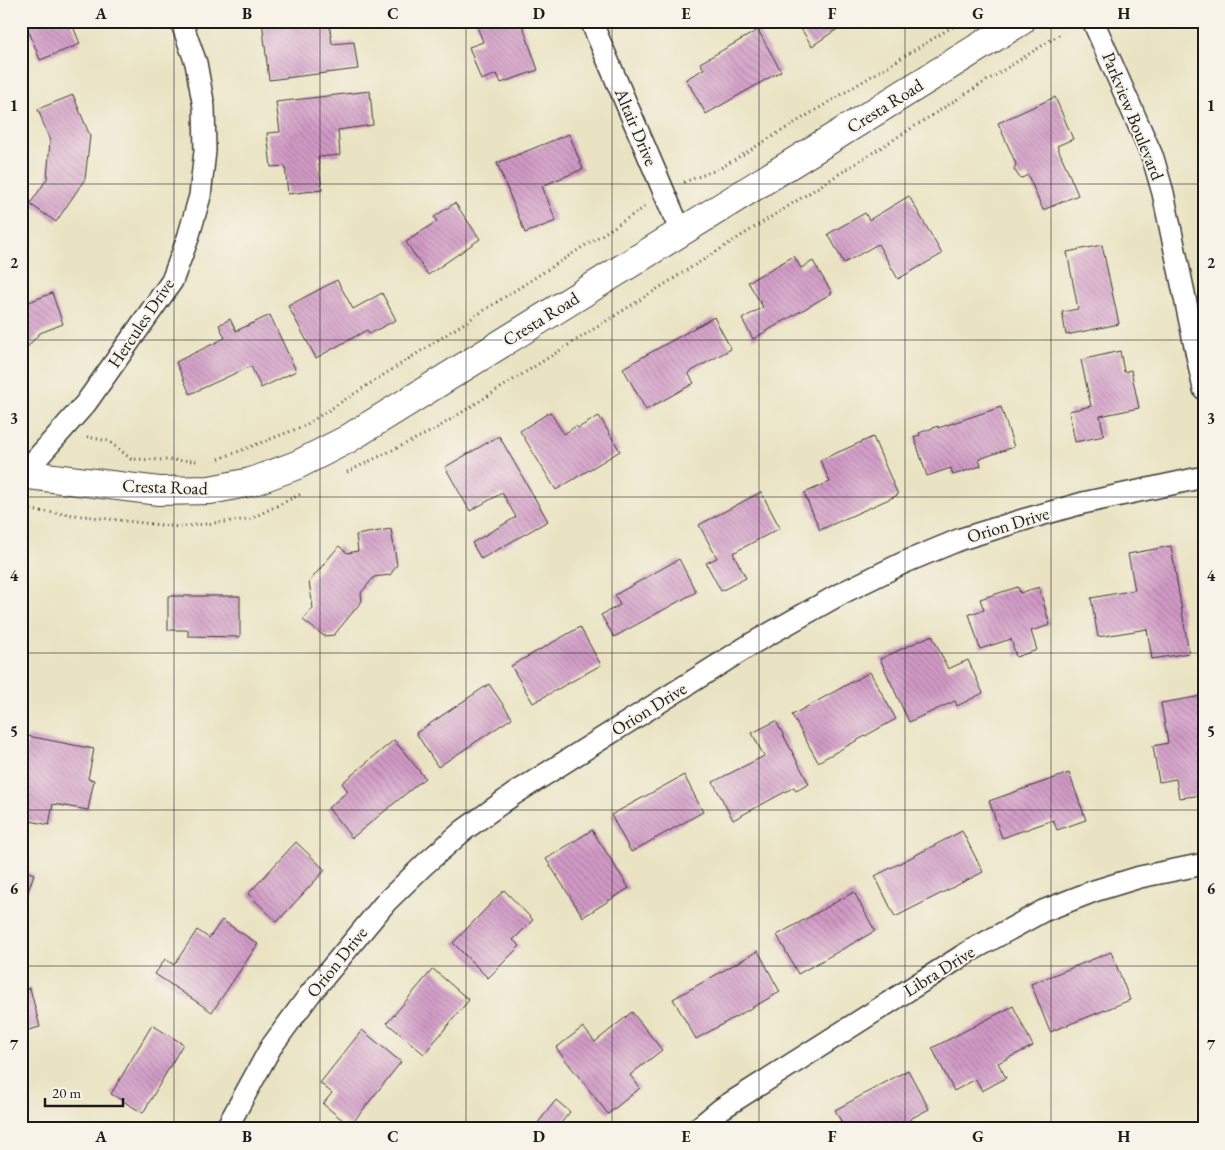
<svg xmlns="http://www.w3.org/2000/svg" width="1225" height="1150" font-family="'EB Garamond',serif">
	<defs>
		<pattern id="building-back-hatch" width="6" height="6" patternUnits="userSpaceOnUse" patternTransform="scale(1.25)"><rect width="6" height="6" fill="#d19ac6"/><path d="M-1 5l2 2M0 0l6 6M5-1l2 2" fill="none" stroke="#a97da0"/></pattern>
	</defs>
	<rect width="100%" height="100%" fill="#f7f3e8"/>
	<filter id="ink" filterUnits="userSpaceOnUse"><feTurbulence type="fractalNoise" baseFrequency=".02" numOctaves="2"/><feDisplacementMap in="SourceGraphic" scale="10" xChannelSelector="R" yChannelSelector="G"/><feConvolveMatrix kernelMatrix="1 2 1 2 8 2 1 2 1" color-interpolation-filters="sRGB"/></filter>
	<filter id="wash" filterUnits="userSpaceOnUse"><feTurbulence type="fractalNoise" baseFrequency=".0096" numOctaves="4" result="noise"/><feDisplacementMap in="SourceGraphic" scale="20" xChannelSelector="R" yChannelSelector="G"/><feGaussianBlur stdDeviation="1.12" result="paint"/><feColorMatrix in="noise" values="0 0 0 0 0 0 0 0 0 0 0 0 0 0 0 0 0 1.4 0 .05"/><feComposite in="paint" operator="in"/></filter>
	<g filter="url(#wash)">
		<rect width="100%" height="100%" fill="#eae3c3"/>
		<g id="blocks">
			<g fill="url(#building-back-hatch)">
				<path d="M25 21H71L80 44 40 60Z"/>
				<path d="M262 21H329L332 44 354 42 358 69 269 80Z"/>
				<path d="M475 21H521L538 70 501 83 497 74 481 80 469 47 483 42Z"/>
				<path d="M796 21H849L812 46Z"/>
				<path d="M758 30 781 71 706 114 686 79 704 69 700 63Z"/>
				<path d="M370 91 373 125 338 130 340 155 318 157 322 190 288 194 285 166 271 167 267 133 280 132 276 102Z"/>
				<path d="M73 95 90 136 85 179 56 222 30 204 47 179 50 141 38 109Z"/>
				<path d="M1055 97 1073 139 1057 146 1078 195 1043 210 1028 175 1022 178 1019 177 1014 169 1016 164 998 123Z"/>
				<path d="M569 134 583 169 542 186 556 221 525 233 497 163Z"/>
				<path d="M909 196 942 254 898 279 878 244 844 263 828 234 865 213 869 220Z"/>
				<path d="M455 203 480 239 428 275 406 242 437 221 434 217Z"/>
				<path d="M1102 245 1119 324 1066 335 1062 312 1078 309 1067 252Z"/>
				<path d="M794 256 801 268 813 261 832 293 753 339 742 319 763 307 748 282Z"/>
				<path d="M337 280 353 309 382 293 396 320 369 334 367 330 316 358 288 306Z"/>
				<path d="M52 293 63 324 40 333 21 354V301L24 304Z"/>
				<path d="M270 315 296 371 261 388 251 366 190 394 176 362 225 338 219 325 230 319 236 331Z"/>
				<path d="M714 317 731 349 688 373 694 383 646 410 623 368Z"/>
				<path d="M1120 351 1124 372 1131 370 1139 408 1100 416 1104 436 1075 442 1069 411 1091 406 1081 360Z"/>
				<path d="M1001 407 1014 447 979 459 981 466 953 475 951 468 927 476 914 437 920 435 919 433 938 426V428Z"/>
				<path d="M550 412 564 434 576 426 578 428 599 416 620 451 556 490 520 431Z"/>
				<path d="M499 436 548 521 481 559 472 543 516 517 502 493 470 511 445 467Z"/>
				<path d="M873 437 898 495 820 530 804 493 830 482 820 460Z"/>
				<path d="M761 492 780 528 733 553 746 578 721 591 706 563 717 558 699 525Z"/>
				<path d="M391 529 397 565 390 575 374 577 361 593 362 601 334 635 324 636 303 620 313 608 309 582 339 546 347 553 358 551 356 535Z"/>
				<path d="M1171 546 1189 653 1152 659 1147 629 1098 637 1091 598 1135 590 1128 554Z"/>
				<path d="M679 559 696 592 614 637 601 615 620 605 615 595Z"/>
				<path d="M1018 587 1020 593 1039 587 1050 625 1031 631 1037 650 1016 657 1011 639 980 649 969 614 984 610 980 599Z"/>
				<path d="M168 596H240V637L188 636V630H168Z"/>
				<path d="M580 627 601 665 533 703 511 666Z"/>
				<path d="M932 635 948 669 968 660 983 693 957 706 955 701 909 722 880 659Z"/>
				<path d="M870 672 896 719 818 762 792 715Z"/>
				<path d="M489 684 512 718 438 767 416 733Z"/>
				<path d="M1202 696 1204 708V795L1179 798 1176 779 1159 782 1153 746 1168 743 1161 703Z"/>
				<path d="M776 721 809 784 796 791 794 787 733 820 713 782 764 756 752 733Z"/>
				<path d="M28 736 94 749 88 779 94 780 88 810 53 804 49 825 21 819V757H24Z"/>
				<path d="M394 740 425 778 352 838 328 808 348 791 342 783Z"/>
				<path d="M1069 773 1086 820 1057 830 1053 820 1002 838 989 801Z"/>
				<path d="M684 775 703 812 631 852 611 815Z"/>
				<path d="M592 830 629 888 583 917 546 859Z"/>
				<path d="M962 831 983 872 895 917 875 876Z"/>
				<path d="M296 842 325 870 277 922 248 894Z"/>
				<path d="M21 869 34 874 22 909H21Z"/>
				<path d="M504 890 533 920 513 940 520 946 488 978 453 943Z"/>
				<path d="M854 892 875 931 798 974 777 935Z"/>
				<path d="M222 920 258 944 212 1012 155 974 165 959 174 965 197 930 209 938Z"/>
				<path d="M758 951 780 992 696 1039 673 999Z"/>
				<path d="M1111 952 1130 1000 1050 1032 1031 984Z"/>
				<path d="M433 969 469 1000 424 1054 387 1023Z"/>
				<path d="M30 988 40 1027 21 1032V991Z"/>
				<path d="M1013 1006 1033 1046 998 1063 1006 1078 982 1091 976 1079 954 1091 932 1048Z"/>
				<path d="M632 1012 662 1050 630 1075 640 1088 608 1114 556 1048 583 1027 595 1042Z"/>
				<path d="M152 1025 183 1044 143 1113 111 1094Z"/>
				<path d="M362 1030 401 1062 350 1126 323 1104 332 1093 320 1083Z"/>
				<path d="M908 1070 929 1109 910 1119 916 1129H845L835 1110Z"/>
				<path d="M556 1100 570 1112 561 1123 568 1129H533Z"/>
				<path d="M307 1122 318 1129H303Z"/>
			</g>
		</g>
	</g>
	<g filter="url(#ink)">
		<use href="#blocks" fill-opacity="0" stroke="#3b3a35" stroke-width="1"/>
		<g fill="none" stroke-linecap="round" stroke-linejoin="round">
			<g stroke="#3b3a35" stroke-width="24">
				<g id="minor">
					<path d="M591 21 681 232"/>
					<path d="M1093 21 1153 158 1163 193 1204 389"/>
					<path d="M21 481 23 474 86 403 172 281 188 238 200 196 205 151 204 107 196 63 181 21"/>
					<path d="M226 1129 271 1047 310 994 386 902 425 864 464 830 514 794 753 643 842 593 903 563 961 539 1026 519 1083 503 1204 477"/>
					<path d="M697 1129 721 1109 970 951 1043 911 1094 891 1140 877 1204 864"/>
				</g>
			</g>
			<g stroke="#3b3a35" stroke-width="30">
				<path id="secondary" d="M21 474 159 491 210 490 251 482 297 465 346 440 1021 21"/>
			</g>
			<g stroke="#3b3a35" stroke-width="3" stroke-dasharray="1 4" stroke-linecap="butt">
				<path d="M684 182 719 169 962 21"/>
				<path d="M87 437 109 441 131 459 199 461"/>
				<path d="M219 459 304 426 645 207"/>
				<path d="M347 472 434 430 1059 35"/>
				<path d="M21 509 179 527 250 519 303 493"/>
			</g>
			<use href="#minor" stroke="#fff" stroke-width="21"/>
			<use href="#secondary" stroke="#fff" stroke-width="28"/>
		</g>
	</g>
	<path fill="none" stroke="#1c1c1c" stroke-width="1" stroke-opacity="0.55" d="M174 21V1129M320 21V1129M466 21V1129M612 21V1129M759 21V1129M905 21V1129M1051 21V1129M21 184H1204M21 340H1204M21 497H1204M21 653H1204M21 810H1204M21 966H1204"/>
	<g text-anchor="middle" stroke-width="4" stroke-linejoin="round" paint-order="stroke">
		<g font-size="18" fill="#1c1c1c" stroke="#f7f3e8">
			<text transform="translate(885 106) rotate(-32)" y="6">Cresta Road</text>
			<text transform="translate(1133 116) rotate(68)" y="6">Parkview Boulevard</text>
			<text transform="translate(636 127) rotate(67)" y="6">Altair Drive</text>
			<text transform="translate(541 319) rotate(-32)" y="6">Cresta Road</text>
			<text transform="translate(141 323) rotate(-56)" y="6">Hercules Drive</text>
			<text transform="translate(165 487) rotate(2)" y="6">Cresta Road</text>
			<text transform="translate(1008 525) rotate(-17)" y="6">Orion Drive</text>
			<text transform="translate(649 709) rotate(-32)" y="6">Orion Drive</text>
			<text transform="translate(337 962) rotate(-51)" y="6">Orion Drive</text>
			<text transform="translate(939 971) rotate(-32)" y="6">Libra Drive</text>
		</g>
	</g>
	<rect width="1225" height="1150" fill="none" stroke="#f7f3e8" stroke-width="55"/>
	<path d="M45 1098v8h78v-8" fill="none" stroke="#1c1c1c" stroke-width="2.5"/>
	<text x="52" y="1098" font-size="15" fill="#1c1c1c" stroke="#f7f3e8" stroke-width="4" paint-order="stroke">20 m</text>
	<rect x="28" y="28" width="1170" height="1094" fill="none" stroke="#1c1c1c" stroke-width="2"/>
	<g font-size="16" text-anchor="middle" font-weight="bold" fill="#1c1c1c">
		<text x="101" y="19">A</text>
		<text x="247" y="19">B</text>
		<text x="393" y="19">C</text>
		<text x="539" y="19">D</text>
		<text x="686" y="19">E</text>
		<text x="832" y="19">F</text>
		<text x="978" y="19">G</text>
		<text x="1124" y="19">H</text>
		<text x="14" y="111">1</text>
		<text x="1211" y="111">1</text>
		<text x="14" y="268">2</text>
		<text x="1211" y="268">2</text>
		<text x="14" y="424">3</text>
		<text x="1211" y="424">3</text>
		<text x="14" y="581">4</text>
		<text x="1211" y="581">4</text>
		<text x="14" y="737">5</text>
		<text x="1211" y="737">5</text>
		<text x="14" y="894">6</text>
		<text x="1211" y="894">6</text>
		<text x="14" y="1050">7</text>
		<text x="1211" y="1050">7</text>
		<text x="101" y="1142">A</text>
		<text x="247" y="1142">B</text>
		<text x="393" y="1142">C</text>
		<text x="539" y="1142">D</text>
		<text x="686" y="1142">E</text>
		<text x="832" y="1142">F</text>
		<text x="978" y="1142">G</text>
		<text x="1124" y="1142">H</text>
	</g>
</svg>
